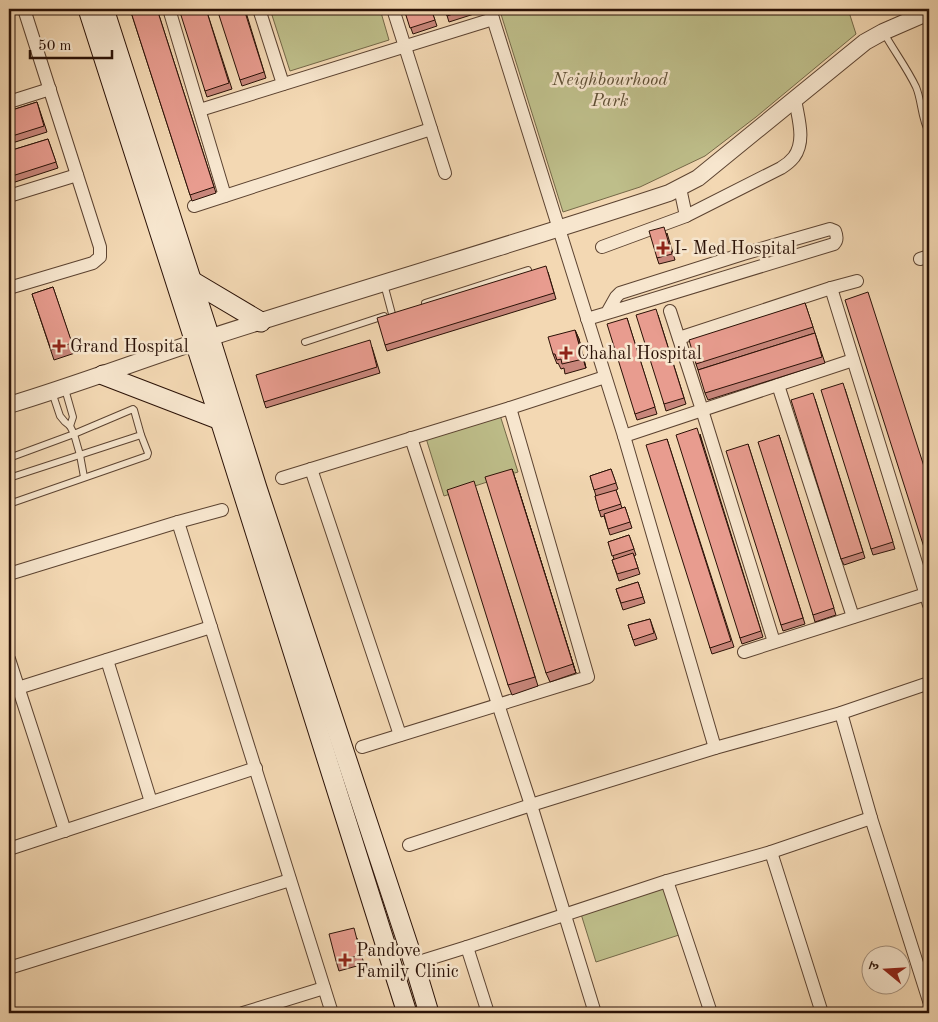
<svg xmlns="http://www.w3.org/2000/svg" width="938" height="1022" font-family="'Old Standard TT','Noto Serif Devanagari',serif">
	<rect width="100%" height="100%" fill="#f3d8b3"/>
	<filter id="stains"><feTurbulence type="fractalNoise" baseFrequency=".004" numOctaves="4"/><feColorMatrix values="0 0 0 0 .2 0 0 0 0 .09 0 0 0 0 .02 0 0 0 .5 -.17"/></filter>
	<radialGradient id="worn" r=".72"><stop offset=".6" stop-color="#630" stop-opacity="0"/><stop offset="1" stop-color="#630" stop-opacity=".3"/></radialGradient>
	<g fill="#bebe8a" stroke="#746848">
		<path d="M270 9H380L389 40 290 71Z"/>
		<path d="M507 9H848L856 34 756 117 705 156 640 187 563 212 500 11Z"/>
		<path d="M499 412 518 472 444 496 425 435Z"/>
		<path d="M667 886 682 934 596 962 581 914Z"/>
	</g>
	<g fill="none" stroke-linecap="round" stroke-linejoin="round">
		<g stroke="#5c4331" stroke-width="8">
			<g id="service">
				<path d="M884 33C894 51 907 68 916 87 922 101 921 119 929 132"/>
				<path d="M384 284 392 314"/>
				<path d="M425 303 528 270"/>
				<path d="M305 342 384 316"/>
				<path d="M65 389 73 417 70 426"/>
				<path d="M9 458 74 434 80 455 84 477"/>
				<path d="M9 478 141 435 134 410 133 409 74 434 70 426 65 422 60 416 52 392"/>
				<path d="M9 504 147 456 148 453 141 435"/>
			</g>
		</g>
		<g stroke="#5c4331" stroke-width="14">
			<g id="minor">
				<path d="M169 9 225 196"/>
				<path d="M259 9 283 84"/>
				<path d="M393 9 445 173"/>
				<path d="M490 9 624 436 715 748"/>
				<path d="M9 102 50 89"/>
				<path d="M200 110 493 19"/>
				<path d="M680 188 686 216"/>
				<path d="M9 196 77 175"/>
				<path d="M194 206 431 129"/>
				<path d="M602 247 686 216 781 168C786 165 790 162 794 157 806 141 798 118 795 99"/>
				<path d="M920 259 929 256"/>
				<path d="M9 288 93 263 100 257V247L24 9"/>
				<path d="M831 288 929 605"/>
				<path d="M670 311 702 410 774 642"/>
				<path d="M587 319 614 311 834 244C838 240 837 236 835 231L830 229 743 254 620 293 616 297 607 313"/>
				<path d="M679 338 831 288 857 281"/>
				<path d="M778 385 853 617"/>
				<path d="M624 436 853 360"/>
				<path d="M411 438 531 805 595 1013"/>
				<path d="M311 469 400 735"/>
				<path d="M282 478 510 408 605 377"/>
				<path d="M178 522 332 1013"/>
				<path d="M9 574 178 522 222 510"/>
				<path d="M744 652 926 594"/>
				<path d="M9 659 65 831"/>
				<path d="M107 660 151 802"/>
				<path d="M18 688 211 627"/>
				<path d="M841 713 871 818 929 1001"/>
				<path d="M362 747 588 677 510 408"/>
				<path d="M409 845 531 805 715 748 841 713 929 683"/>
				<path d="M9 849 256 768"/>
				<path d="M771 852 822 1013"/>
				<path d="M667 881 711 1013"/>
				<path d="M467 947 488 1013"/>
				<path d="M422 961 467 947 667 881 771 852 871 818"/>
				<path d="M9 968 290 880"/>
				<path d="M243 1013 324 988"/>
			</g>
		</g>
		<g stroke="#5c4331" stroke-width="18">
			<path id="tertiary" d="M9 405C72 386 133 363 196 342 353 291 512 245 669 193L698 178 865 42 883 32 929 12"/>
		</g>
		<g stroke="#2a1106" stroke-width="21">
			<g id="secondary">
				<path d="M88 9 220 420 407 1013"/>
				<path d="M104 9 210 338 257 488 414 963 429 1013"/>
				<path d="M192 281 261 322"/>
				<path d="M103 375 220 420"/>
			</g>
		</g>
		<use href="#service" stroke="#f7e6ce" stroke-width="6"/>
		<use href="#minor" stroke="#f7e6ce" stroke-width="12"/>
		<use href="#tertiary" stroke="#f7e6ce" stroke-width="16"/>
		<use href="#secondary" stroke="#f7e6ce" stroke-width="19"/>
	</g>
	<g fill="#c8867b" stroke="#2a1106">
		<path d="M130 9H157L216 193 192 201Z"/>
		<path d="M206 9 232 89 207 97 205 91Z"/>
		<path d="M245 9 266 78 242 86 240 80Z"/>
		<path d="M404 9H431L437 26 413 34Z"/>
		<path d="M445 9H472L474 14 449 22Z"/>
		<path d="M37 102 47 132 9 144V111Z"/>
		<path d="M48 139 58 168 9 184V151Z"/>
		<path d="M667 233 675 260 659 264 657 258Z"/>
		<path d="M548 272 556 299 387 351 385 345Z"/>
		<path d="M53 287 75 353 54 360 32 294Z"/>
		<path d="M805 303 815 333 698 370 696 364Z"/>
		<path d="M658 315 686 404 666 411 664 404Z"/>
		<path d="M627 318 657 414 637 420 635 414Z"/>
		<path d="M575 330 579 339 586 368 565 374 564 368 561 369 558 363 557 364 553 354Z"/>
		<path d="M815 333 825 363 708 400 705 393Z"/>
		<path d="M372 347 380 373 266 408 264 402Z"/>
		<path d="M845 389 895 549 873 555 871 549Z"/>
		<path d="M815 399 865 558 844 565 841 559Z"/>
		<path d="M700 434 763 637 742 644 740 638Z"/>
		<path d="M779 435 836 615 815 622 813 615Z"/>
		<path d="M667 439 734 647 712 654 710 648Z"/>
		<path d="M748 444 805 624 783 631 781 625Z"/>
		<path d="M611 469 618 489 616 490 622 508 625 507 632 528 610 535 604 516 601 517 595 496H596L590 476Z"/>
		<path d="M515 478 576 673 550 682 546 673Z"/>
		<path d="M477 491 538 686 512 695 508 685Z"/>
		<path d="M629 535 636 555 634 556 640 574 619 581 612 560 614 559 608 542Z"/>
		<path d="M638 582 645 603 623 610 616 589Z"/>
		<path d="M650 619 657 639 635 646 628 625Z"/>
		<path d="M357 938 364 964 339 971 336 961Z"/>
	</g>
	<g fill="#a26d64" stroke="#2a1106">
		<path d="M575 330 579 339 586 368 583 359Z"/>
		<path d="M512 469 515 478 576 673 573 664Z"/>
	</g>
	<g fill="#e89c8f" stroke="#2a1106">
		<path d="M130 9H157L214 187 190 195Z"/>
		<path d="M179 9H206L229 83 205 91Z"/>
		<path d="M217 9H244L264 72 240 80Z"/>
		<path d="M404 9H431L435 20 410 28Z"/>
		<path d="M445 9H468L447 16Z"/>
		<path d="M37 102 44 126 9 137V111Z"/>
		<path d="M48 139 56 162 9 177V151Z"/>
		<path d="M664 227 672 254 657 258 649 231Z"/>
		<path d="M546 266 554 293 385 345 377 318Z"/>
		<path d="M53 287 72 343 51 350 32 294Z"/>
		<path d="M868 292 929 482V563L845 300Z"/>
		<path d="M805 303 813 327 696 364 689 340Z"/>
		<path d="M656 309 684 398 664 404 636 315Z"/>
		<path d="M627 318 655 407 635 414 607 324Z"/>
		<path d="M575 330 583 359 562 364 561 359 557 360 555 354H553L548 337Z"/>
		<path d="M815 333 822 357 705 393 698 370Z"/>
		<path d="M370 340 377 367 264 402 256 375Z"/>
		<path d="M843 383 893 542 871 549 821 390Z"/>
		<path d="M813 393 863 552 841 559 791 400Z"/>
		<path d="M697 428 761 631 740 638 676 435Z"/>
		<path d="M779 435 834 608 813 615 758 442Z"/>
		<path d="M667 439 731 641 710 648 646 445Z"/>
		<path d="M748 444 803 618 781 625 726 451Z"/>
		<path d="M512 469 573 664 546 673 485 477Z"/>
		<path d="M611 469 616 483 594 490 590 476Z"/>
		<path d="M474 481 535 677 508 685 447 490Z"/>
		<path d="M616 490 621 504 599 511 595 496Z"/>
		<path d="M625 507 630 522 608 529 604 514Z"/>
		<path d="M629 535 634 549 612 556 608 542Z"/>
		<path d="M633 553 638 568 617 574 612 560Z"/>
		<path d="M638 582 643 597 621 603 616 589Z"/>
		<path d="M650 619 654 633 633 640 628 625Z"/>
		<path d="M354 928 361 955 336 961 329 934Z"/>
	</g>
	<g fill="#8f2418" stroke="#f7e6ce" stroke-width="2">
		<path d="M660.5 240.5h5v5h5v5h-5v5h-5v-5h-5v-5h5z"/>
		<path d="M56.5 338.5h5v5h5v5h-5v5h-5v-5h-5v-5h5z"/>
		<path d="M563.5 345.5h5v5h5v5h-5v5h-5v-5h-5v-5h5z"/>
		<path d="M342.5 952.5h5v5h5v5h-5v5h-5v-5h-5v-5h5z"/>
	</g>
	<g text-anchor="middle" stroke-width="5" stroke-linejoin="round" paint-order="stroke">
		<g font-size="18" font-style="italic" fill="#5e4e34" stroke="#f7e6ce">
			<text x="610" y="85">Neighbourhood<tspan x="610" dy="21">Park</tspan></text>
		</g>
		<g font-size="18" fill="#2a1106" stroke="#f7e6ce" text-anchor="start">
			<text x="674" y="254">I- Med Hospital</text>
			<text x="70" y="352">Grand Hospital</text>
			<text x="577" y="359">Chahal Hospital</text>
			<text x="356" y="956">Pandove<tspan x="356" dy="21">Family Clinic</tspan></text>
		</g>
	</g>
	<rect width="938" height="1022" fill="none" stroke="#f3d8b3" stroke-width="30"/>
	<rect x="10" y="10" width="918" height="1002" fill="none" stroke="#2a1106" stroke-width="2.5"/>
	<rect x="15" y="15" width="908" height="992" fill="none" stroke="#2a1106"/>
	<g transform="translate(886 970) rotate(288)"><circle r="24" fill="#f7e6ce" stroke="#a5917e"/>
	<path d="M0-4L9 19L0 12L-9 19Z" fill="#8f2418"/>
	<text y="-8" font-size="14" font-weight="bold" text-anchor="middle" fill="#2a1106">उ</text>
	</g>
	<path d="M30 50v8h82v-8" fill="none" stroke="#2a1106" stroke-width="2.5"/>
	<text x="38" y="50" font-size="15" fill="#2a1106" stroke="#f7e6ce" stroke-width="4" paint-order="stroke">50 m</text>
	<rect width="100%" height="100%" filter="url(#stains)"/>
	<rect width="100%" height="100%" fill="url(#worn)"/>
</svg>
